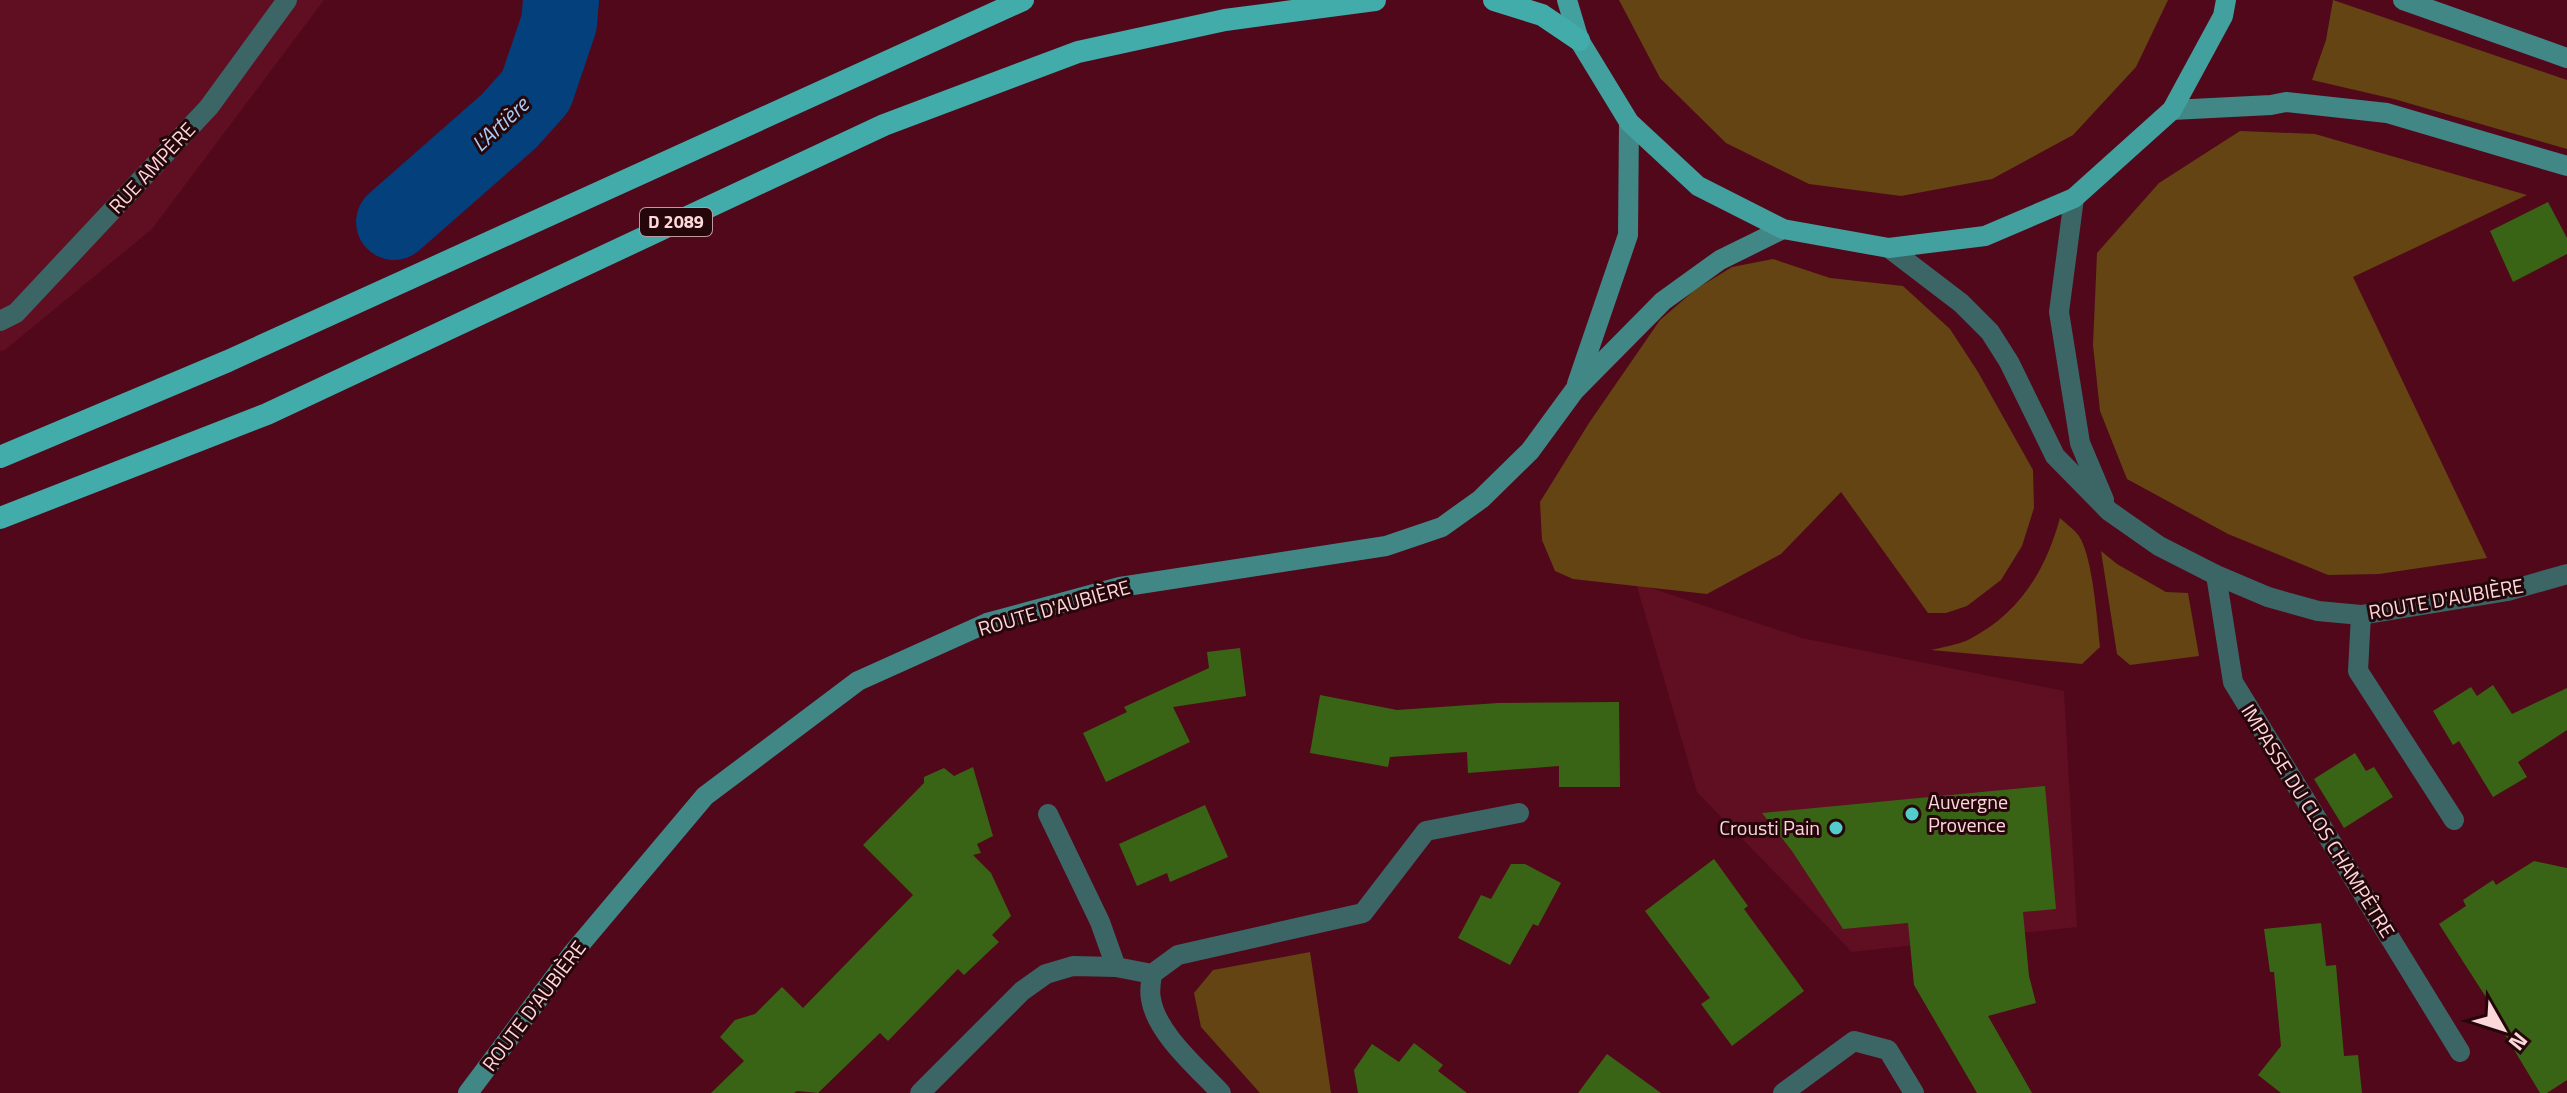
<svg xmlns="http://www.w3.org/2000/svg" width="2567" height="1093" font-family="'Titillium Web',sans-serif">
	<rect width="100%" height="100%" fill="#51081a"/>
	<g fill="#600e21">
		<path d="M0 0H324L152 229 5 350 0 351Z"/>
		<path d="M1636 583 1802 638 2064 691 2077 927 1852 952 1697 792Z"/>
	</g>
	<g fill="#644413">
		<path d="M1619 0H2168L2136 67 2073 135 1992 179 1901 196 1809 184 1726 143 1660 78Z"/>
		<path d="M2333 0 2567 80V149L2394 99 2312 80 2326 40Z"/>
		<path d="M2240 131 2315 134 2527 195 2353 277 2487 558 2379 574 2328 575 2228 534 2127 479 2100 411 2093 345 2097 253 2159 183Z"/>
		<path d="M1773 259 1830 278 1903 286 1950 329 1978 372 2033 470 2034 508 2022 546 2001 580 1967 606 1946 613H1928L1841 492 1781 554 1707 594 1573 579 1555 571 1542 540 1540 502 1589 423 1660 320 1696 289 1732 267Z"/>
		<path d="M2060 518C2066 524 2074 529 2079 536 2093 558 2097 620 2100 647L2082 664 1931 650C1943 647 1957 645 1968 640 2019 614 2045 572 2060 518Z"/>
		<path d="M2101 551 2117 564 2166 592 2188 593 2199 656 2130 665 2117 654Z"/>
		<path d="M1310 952 1331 1093H1260L1201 1027 1194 993 1213 970Z"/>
	</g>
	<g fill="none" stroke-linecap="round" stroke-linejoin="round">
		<path stroke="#03407c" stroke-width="76" d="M394 222 509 121 536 91 559 23 561 0"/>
	</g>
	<g fill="#3a6415">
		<path d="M2548 202 2567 238V254L2513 282 2490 231Z"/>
		<path d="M1240 648 1246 696 1173 707 1190 742 1106 782 1083 733 1127 712 1124 707 1209 668 1207 652Z"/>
		<path d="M2493 685 2512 714 2567 688V730L2518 762 2527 777 2493 797 2459 741 2453 745 2433 711 2471 687 2477 696Z"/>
		<path d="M1320 695 1397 710 1498 703 1619 702 1620 787H1559V766L1468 773 1467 752 1390 757 1388 767 1310 753Z"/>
		<path d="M2355 753 2366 771 2374 767 2393 797 2344 828 2314 779Z"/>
		<path d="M973 767 993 836 977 844 981 853 973 855 991 873 1011 916 992 935 999 942 964 975 958 969 888 1041 880 1033 818 1093 797 1091 794 1093H711L744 1061 720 1037 735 1020 755 1014 782 987 803 1008 913 895 863 845 924 783V777L944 768 954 776Z"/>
		<path d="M2045 786 2056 909 2023 912 2029 976 2036 1003 1988 1016 2032 1093H1977L1914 985 1908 923 1843 929 1792 851 1762 813Z"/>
		<path d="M1205 805 1228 857 1170 882 1167 873 1137 886 1119 844Z"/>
		<path d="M1714 859 1748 906 1744 909 1804 991 1732 1046 1701 1004 1710 998 1645 911Z"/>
		<path d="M2534 861 2567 868V1080L2547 1093H2540L2495 1018 2498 1016 2439 924 2466 906 2463 900 2493 880 2496 885Z"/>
		<path d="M1511 864H1525L1561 883 1538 926 1533 924 1510 965 1458 938 1481 895 1491 899Z"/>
		<path d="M2321 923 2326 966 2336 965 2344 1056 2358 1055 2362 1093H2281L2258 1075 2281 1046 2274 972H2270L2264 929Z"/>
		<path d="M1414 1043 1443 1065 1438 1071 1467 1093H1358L1354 1070 1372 1044 1399 1062Z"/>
		<path d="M1607 1054 1661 1093H1578Z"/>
	</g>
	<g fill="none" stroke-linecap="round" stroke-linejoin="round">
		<g stroke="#3c6665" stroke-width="20">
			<path d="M2074 198 2059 312 2080 443 2104 500"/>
			<path d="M1889 248 1961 303 1990 332 2009 362 2055 456 2109 511 2159 546 2216 575 2268 597 2318 611 2361 615 2508 591 2567 574"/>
			<path d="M0 321 16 313 209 107 287 0"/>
			<path d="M2216 575 2233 682 2460 1052"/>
			<path d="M2361 615 2358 671 2454 820"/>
			<path d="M1048 814 1100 922 1116 967"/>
			<path d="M1152 974C1151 982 1149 991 1151 999 1156 1033 1198 1068 1221 1093"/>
			<path d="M920 1093 1022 991 1046 974 1073 966 1116 967 1152 974 1178 955 1363 913 1426 831 1519 813"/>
			<path d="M1783 1093 1854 1041 1888 1050 1914 1093"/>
		</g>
		<g stroke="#418786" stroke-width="20">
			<path d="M2403 0 2567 58"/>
			<path d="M2172 110 2271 105 2286 102 2387 113 2567 166"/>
			<path d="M1577 384 1628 235 1629 122"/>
			<path d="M468 1093 572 954 705 796 858 681 987 623 1120 587 1386 546 1442 527 1481 499 1530 451 1574 391 1663 301 1720 260 1783 229"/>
		</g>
		<path stroke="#42a09f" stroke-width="20" d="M1567 0 1579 40 1629 122 1698 186 1783 229 1889 248 1985 236 2074 198 2172 110 2223 16 2226 0"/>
		<g stroke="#42acaa" stroke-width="22">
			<path d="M1494 0 1542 15 1579 40"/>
			<path d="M0 457 228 361 1023 0"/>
			<path d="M0 518 267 414 884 125 1078 52 1225 20 1375 0"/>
		</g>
	</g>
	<g fill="#53cdcb" stroke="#25070b" stroke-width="3">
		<circle cx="1912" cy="814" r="8"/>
		<circle cx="1836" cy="828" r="8"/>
	</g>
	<g text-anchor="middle" stroke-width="6" stroke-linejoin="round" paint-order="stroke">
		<rect fill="#25070b" stroke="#bc999c" stroke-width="2" x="640" y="208" width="72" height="28" rx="6"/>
		<g font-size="18" font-weight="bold" fill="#fdd8da">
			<text x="676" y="228">D 2089</text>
		</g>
		<g font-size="20" fill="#fdd8da" stroke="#25070b">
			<text transform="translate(152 168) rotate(-47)" y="7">RUE AMPÈRE</text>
			<text transform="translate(2446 599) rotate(-10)" y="7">ROUTE D'AUBIÈRE</text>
			<text transform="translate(1054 608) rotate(-16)" y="7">ROUTE D'AUBIÈRE</text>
			<text transform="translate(2318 821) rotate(58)" y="7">IMPASSE DU CLOS CHAMPÊTRE</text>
			<text transform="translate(534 1006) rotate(-53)" y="7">ROUTE D'AUBIÈRE</text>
		</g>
		<g font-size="20" fill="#fdd8da" stroke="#25070b" text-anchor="start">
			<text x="1928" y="809">Auvergne<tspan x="1928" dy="23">Provence</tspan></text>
			<text x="1820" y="835" text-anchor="end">Crousti Pain</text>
		</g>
		<g font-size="22" font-style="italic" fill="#a9cbf5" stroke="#25070b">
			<text transform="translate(500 124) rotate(-43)" y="8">L'Artière</text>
		</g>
	</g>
	<g transform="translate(2503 1029) rotate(129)" stroke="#25070b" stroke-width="6" paint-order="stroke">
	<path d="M0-6L14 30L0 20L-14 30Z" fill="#fdd8da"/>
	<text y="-12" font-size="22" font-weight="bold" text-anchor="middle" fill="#fdd8da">N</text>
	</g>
</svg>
